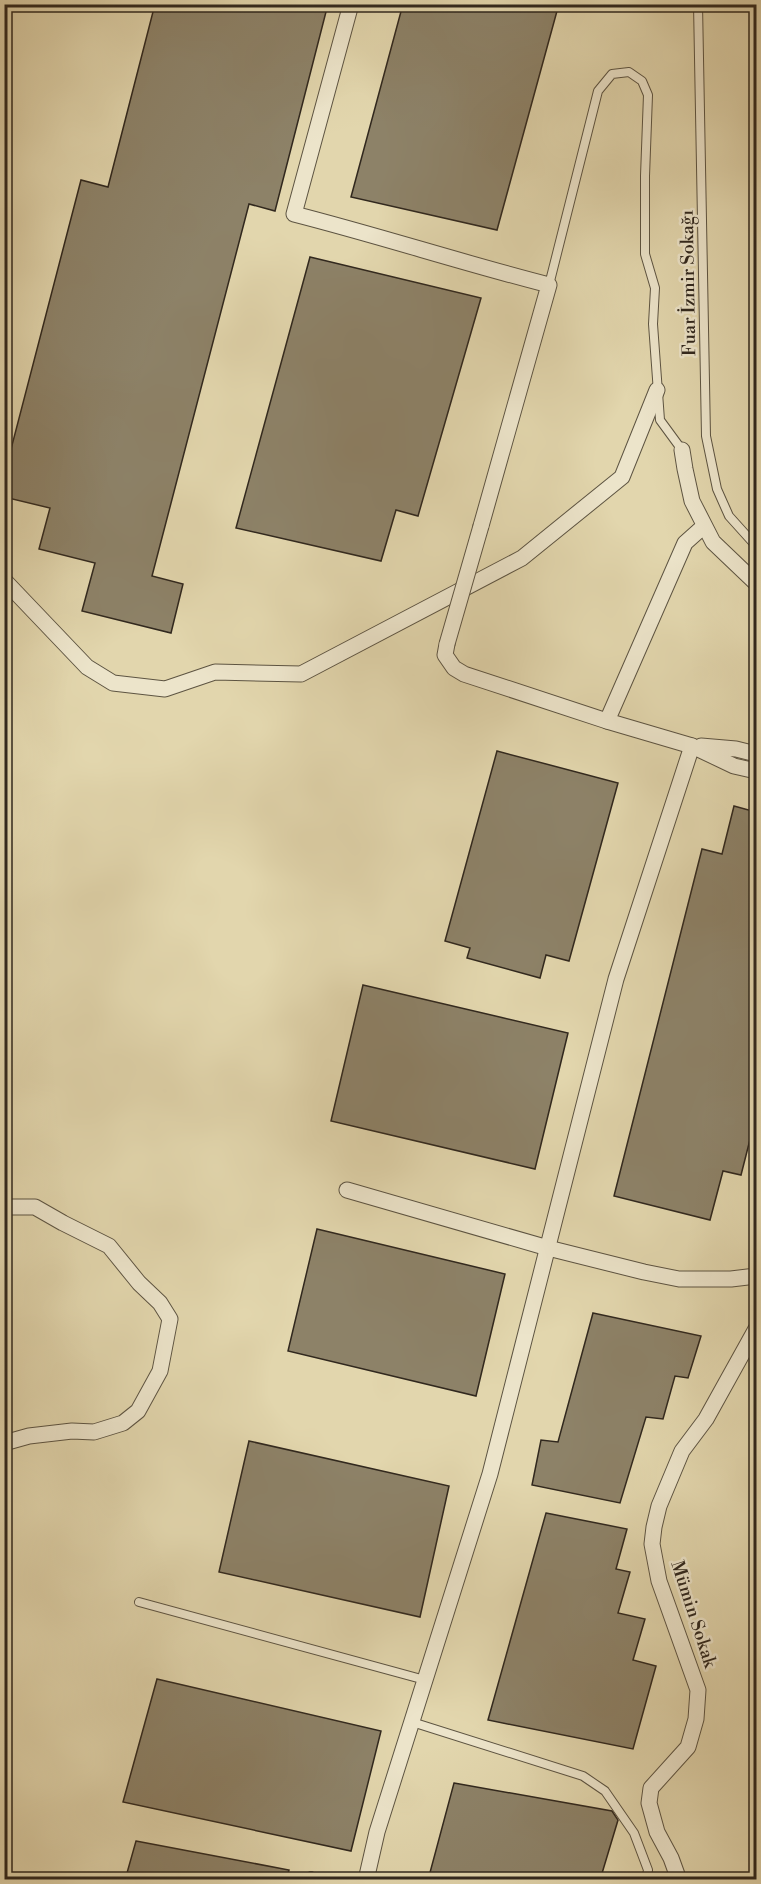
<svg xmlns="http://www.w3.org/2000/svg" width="761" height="1884" font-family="'Libre Bodoni',serif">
	<rect width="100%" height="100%" fill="#e2d6ad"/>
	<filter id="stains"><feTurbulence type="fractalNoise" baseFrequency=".00333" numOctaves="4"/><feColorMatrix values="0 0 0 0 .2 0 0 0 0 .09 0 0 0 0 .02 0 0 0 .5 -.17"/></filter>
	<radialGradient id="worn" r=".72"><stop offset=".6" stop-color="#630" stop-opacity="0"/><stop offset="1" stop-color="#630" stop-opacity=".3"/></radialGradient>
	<g fill="#8d8268" stroke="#31281e" stroke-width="1.5">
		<path d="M155 4H328L275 211 249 204 152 576 183 584 171 633 82 611 95 563 39 549 50 508 4 497V476L81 180 108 187Z"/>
		<path d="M403 4H532L557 11 497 230 351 197Z"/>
		<path d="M310 257 481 298 418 516 396 510 381 561 236 528Z"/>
		<path d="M497 751 618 783 569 961 546 955 540 978 467 958 470 948 445 941Z"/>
		<path d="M734 806 756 812V1116L741 1175 723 1171 710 1220 614 1196 702 849 722 854Z"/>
		<path d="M363 985 568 1033 535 1169 331 1121Z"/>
		<path d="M317 1229 505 1274 476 1396 288 1351Z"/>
		<path d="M593 1313 701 1336 688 1378 675 1376 663 1419 646 1417 620 1503 532 1485 541 1440 558 1442Z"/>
		<path d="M249 1441 449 1486 420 1617 219 1572Z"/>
		<path d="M546 1513 627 1529 616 1569 630 1572 618 1613 645 1619 633 1660 656 1666 633 1749 488 1720Z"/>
		<path d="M157 1679 381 1731 351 1851 123 1802Z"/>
		<path d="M454 1783 612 1811 618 1820 600 1880H428Z"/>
		<path d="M136 1841 289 1870 286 1880H125Z"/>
	</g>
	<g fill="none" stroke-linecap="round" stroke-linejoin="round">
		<g stroke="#5d5442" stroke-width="10">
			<g id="service">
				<path d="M698 4 706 436 717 489 729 516 756 546"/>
				<path d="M549 285 598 91 612 74 629 72 642 81 648 95 645 176V254L655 288 653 324 660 420 682 450"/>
				<path d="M139 1602 425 1680"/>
				<path d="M412 1722 583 1776 605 1791 634 1833 648 1870 646 1880"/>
				<path d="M311 1880V1876"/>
			</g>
		</g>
		<g stroke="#5d5442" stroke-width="17">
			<g id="minor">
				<path d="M351 4 294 214C380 236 463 263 549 285L481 526"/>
				<path d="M682 450 685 469 692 501 713 542 756 583"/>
				<path d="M4 580 87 667 113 683 165 689 215 672 301 674 522 558 622 477 657 390"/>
				<path d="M447 644 445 655 454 668 464 674 607 721 692 746 734 766 756 771"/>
				<path d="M607 721 685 543 704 526"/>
				<path d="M701 746 736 749 756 754"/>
				<path d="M347 1190 548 1248 644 1272 679 1279H731L756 1276"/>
				<path d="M4 1207H35L63 1223 109 1246 139 1283 160 1303 170 1319 160 1371 138 1411 123 1423 94 1432 72 1431 29 1436 4 1443"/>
				<path d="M366 1880 377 1832 490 1474 616 979 692 746"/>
				<path d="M679 1880 671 1858 657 1832 649 1803 651 1788 688 1747 696 1719 698 1690 659 1581 652 1544 654 1527 659 1506 682 1451 706 1419 756 1329"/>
			</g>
		</g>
		<use href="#service" stroke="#ece4ca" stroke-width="8"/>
		<use href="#minor" stroke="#ece4ca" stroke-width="15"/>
		<g stroke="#5d5442" stroke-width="17" stroke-linecap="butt">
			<path id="minor-bridge" d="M447 644 481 526"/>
		</g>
		<use href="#minor-bridge" stroke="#ece4ca" stroke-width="15"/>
	</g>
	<g text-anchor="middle" stroke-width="5" stroke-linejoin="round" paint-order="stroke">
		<g font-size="18" fill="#31281e" stroke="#ece4ca">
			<text transform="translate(688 283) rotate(-91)" y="6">Fuar İzmir Sokağı</text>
			<text transform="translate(694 1614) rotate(72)" y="6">Mümin Sokak</text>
		</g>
	</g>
	<rect width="761" height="1884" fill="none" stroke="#e2d6ad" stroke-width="24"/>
	<rect x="6" y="6" width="749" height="1872" fill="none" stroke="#31281e" stroke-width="3"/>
	<rect x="12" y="12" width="737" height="1860" fill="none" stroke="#31281e" stroke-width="1.5"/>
	<rect width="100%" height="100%" filter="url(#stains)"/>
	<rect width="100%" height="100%" fill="url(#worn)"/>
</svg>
